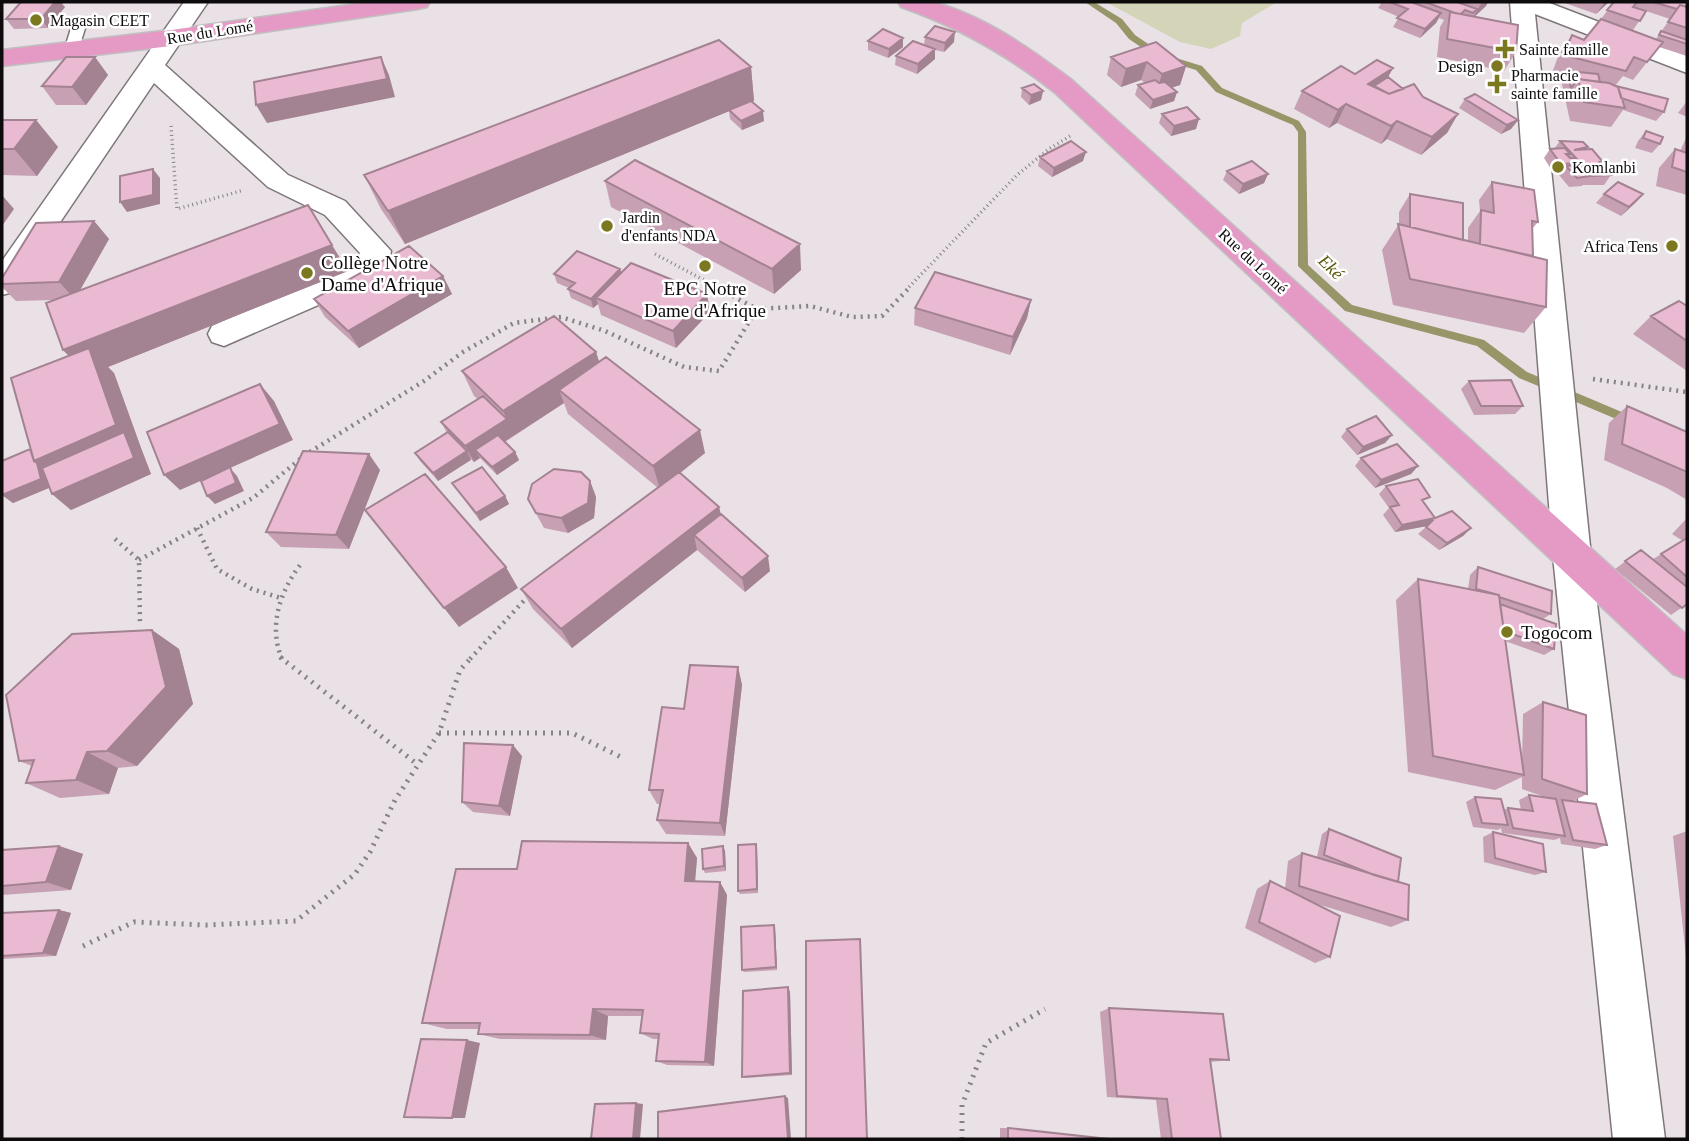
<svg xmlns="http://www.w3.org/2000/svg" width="1689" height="1141" font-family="Georgia,serif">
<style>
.green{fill:#d3d4b8}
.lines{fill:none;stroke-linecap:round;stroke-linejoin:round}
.stream{fill:#969669;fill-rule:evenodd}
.lane-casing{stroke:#7e777a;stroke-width:3}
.street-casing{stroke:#7e777a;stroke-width:3}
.primary-casing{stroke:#c0c0c0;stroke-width:3}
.path-far2{stroke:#888285;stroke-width:3.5;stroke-dasharray:1 3.5;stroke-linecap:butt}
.path-far1{stroke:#888285;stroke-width:4.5;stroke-dasharray:2 5;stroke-linecap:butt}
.path{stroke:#888285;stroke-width:5;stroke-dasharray:2 6;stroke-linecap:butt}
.lane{fill:#fff;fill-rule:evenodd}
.street{fill:#fff;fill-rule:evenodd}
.primary{fill:#e49ac5;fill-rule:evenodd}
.wall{fill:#c8a0b4;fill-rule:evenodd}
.shaded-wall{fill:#a38292}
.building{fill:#e9bad1;stroke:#a38292;stroke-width:2}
.poi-dot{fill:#7b781f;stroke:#fff;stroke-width:2.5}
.labels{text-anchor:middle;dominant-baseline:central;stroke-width:5;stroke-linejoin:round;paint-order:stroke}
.far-poi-label{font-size:16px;fill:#0d0b0c;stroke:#fff;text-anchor:start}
.far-street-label{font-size:16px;fill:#0d0b0c;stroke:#fff}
.far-water-label{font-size:18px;font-style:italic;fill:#5b580b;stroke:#fff}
.poi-label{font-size:19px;fill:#0d0b0c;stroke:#fff;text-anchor:start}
</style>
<rect width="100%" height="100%" fill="#e9e1e5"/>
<path class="green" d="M 1106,2 L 1277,2 L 1242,23 L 1240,36 L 1211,49 L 1180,42 Z"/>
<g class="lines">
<path class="stream" d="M 1085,2 L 1094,2 L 1122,19 L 1135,35 L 1163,54 L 1202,66 L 1222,88 L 1299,121 L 1306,132 L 1308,265 L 1352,305 L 1484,340 L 1527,372 L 1636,418 L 1638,421 L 1636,424 L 1628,424 L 1519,378 L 1477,346 L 1345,311 L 1298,266 L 1298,132 L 1293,125 L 1216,92 L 1196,70 L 1157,58 L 1129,39 L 1116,23 Z"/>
<defs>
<path id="lane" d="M 79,21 L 86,25 L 78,51 L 76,54 L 66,54 L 64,51 L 72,25 Z"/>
<path id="street" d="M 184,2 L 208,2 L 165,65 L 288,175 L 345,201 L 391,251 L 389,262 L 378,279 L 224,346 L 212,342 L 208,334 L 212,326 L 356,263 L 360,253 L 325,215 L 268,187 L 154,83 L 13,292 L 2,295 L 2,261 Z
M 1510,2 L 1547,2 L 1687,56 L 1687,73 L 1535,14 L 1591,556 L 1665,1139 L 1613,1139 L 1553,556 Z"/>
<path id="primary" d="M 370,2 L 430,2 L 427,7 L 418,9 L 171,46 L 2,66 L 2,50 L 171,30 Z
M 898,2 C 909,1 924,0 936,3 C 985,16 1032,50 1072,80 L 1687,635 L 1687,679 L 1673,674 L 1054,92 C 1007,55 958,27 901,7 Z"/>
</defs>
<use href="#lane" class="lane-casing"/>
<use href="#street" class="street-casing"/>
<use href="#primary" class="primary-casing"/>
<path class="path-far2" d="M 171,126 L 177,209 L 244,190
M 655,254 L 717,287
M 909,287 L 1017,175 L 1049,149 L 1070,136"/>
<path class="path-far1" d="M 714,286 L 757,309 L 810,306 L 852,317 L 882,316 L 911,286
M 1593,379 L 1687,392
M 197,528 L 217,569 L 252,589 L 281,598
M 115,539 L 139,560 L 140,625
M 139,560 L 253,498 L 305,455 L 424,381 L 463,352 L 514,323 L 561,317 L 605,331 L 684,367 L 719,371 L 757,309
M 282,659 C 268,626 280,592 300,565
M 470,659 L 531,593"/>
<path class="path" d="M 280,657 L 417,764
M 439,733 L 572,733 L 623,758
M 83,946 L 134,922 L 206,925 L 296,921 L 355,874 L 370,852 L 395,800 L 439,733 L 460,670 L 472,657
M 962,1139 L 962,1105 L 986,1043 L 1045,1009"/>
<use href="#lane" class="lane"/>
<use href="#street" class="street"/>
<use href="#primary" class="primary"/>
</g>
<path class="wall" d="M 21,2 L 64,2 L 62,4 L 65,7 L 48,28 L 14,29 L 6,19 Z
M 1382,2 L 1488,2 L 1486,6 L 1475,16 L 1516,52 L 1504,71 L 1437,57 L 1440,27 L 1444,20 L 1439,18 L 1436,23 L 1420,38 L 1393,27 L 1399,17 L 1378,8 Z
M 1562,2 L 1609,2 L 1596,14 Z
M 1614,2 L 1687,2 L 1687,56 L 1659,47 L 1633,80 L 1623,76 L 1615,86 L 1664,112 L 1656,121 L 1623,110 L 1611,127 L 1570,121 L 1561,80 L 1563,76 L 1552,73 L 1559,54 L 1572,35 L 1584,40 L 1601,19 ZM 1634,7 L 1670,19 L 1656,39 L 1633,30 L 1646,11 Z
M 925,37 L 954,42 L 944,52 L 935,50 L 935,59 L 917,74 L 895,65 L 896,56 L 924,45 Z
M 868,41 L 903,47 L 888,58 L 868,50 Z
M 95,57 L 108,75 L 86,105 L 56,105 L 42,86 Z
M 1111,57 L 1186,66 L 1180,85 L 1172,87 L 1177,92 L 1174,101 L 1150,109 L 1135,95 L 1138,85 L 1145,83 L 1141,80 L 1121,87 L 1107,75 Z
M 751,67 L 754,101 L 751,102 L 764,121 L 742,130 L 730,119 L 729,111 L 405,244 L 381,209 L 364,175 Z
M 1393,68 L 1388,77 L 1403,89 L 1423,97 L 1458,114 L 1447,133 L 1421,155 L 1387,139 L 1381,144 L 1337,123 L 1329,128 L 1294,109 L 1302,91 L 1355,74 Z
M 1022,88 L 1043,91 L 1041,100 L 1029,105 L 1021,97 Z
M 1465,99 L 1518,120 L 1511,129 L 1501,134 L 1459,108 Z
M 1687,101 L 1687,117 L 1678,113 Z
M 1162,114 L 1196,129 L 1171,136 L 1159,123 Z
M 2,120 L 36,120 L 58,147 L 37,176 L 2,175 Z
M 1646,131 L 1660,144 L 1652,153 L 1635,148 L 1638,141 Z
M 1687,136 L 1687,195 L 1656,186 L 1659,168 L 1675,149 L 1680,151 Z
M 1560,141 L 1587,149 L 1603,162 L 1601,164 L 1611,175 L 1604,185 L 1583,185 L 1582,186 L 1569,187 L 1559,175 L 1561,173 L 1554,174 L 1544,158 L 1550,149 L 1554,149 Z
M 1040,157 L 1083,161 L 1052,177 L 1038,166 Z
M 1227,171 L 1268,174 L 1264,183 L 1239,194 L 1223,180 Z
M 605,181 L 801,270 L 774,294 L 611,207 Z
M 1492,182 L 1538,222 L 1532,229 L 1533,256 L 1546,307 L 1524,333 L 1393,305 L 1382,250 L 1399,224 L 1399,212 L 1410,194 L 1463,240 L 1468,241 L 1468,228 L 1480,211 L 1479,200 Z
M 1604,194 L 1643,194 L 1635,203 L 1621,216 L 1596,203 Z
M 94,221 L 109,239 L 80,290 L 348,271 L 108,367 L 114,373 L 141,448 L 151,474 L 71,510 L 52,494 L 49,488 L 13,503 L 2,495 L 30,449 L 69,356 L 63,350 L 54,300 L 16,301 L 2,287 L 2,278 Z
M 620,269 L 621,272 L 707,294 L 710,312 L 676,348 L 601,315 L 598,304 L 593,308 L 571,298 L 568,289 L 569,288 L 557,283 L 554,274 Z
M 443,276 L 452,294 L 359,348 L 325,317 L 314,299 Z
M 1031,300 L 1027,318 L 1010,355 L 914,325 L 915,308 Z
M 1687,306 L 1687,371 L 1633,334 L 1651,316 Z
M 596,352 L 599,362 L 705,453 L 680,473 L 719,507 L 721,514 L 770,571 L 745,592 L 697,550 L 572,648 L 533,609 L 521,589 L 658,488 L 568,414 L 564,403 L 505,442 L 515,452 L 519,460 L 497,475 L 480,458 L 474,462 L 471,459 L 438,481 L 420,461 L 415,453 L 447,433 L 441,422 L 478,399 L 474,396 L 462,371 Z
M 1469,381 L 1523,406 L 1515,414 L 1474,415 L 1461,389 Z
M 1627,406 L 1687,432 L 1687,500 L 1667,488 L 1604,460 L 1609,423 Z
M 1347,429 L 1392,435 L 1385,443 L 1357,455 L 1341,437 Z
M 1361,458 L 1418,466 L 1411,474 L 1375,488 L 1355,466 Z
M 380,470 L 349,549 L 281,547 L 266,532 Z
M 590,481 L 596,497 L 594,518 L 568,533 L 544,528 L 528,499 Z
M 452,483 L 505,496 L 509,504 L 480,521 Z
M 1386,486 L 1425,503 L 1435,518 L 1471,528 L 1463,536 L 1439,550 L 1418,534 L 1427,526 L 1395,532 L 1383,515 L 1389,508 L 1379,494 Z
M 1687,518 L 1687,604 L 1671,615 L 1615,569 L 1641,550 L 1653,559 L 1683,541 L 1672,534 Z
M 1478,567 L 1551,614 L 1543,619 L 1554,649 L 1544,655 L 1505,641 L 1522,763 L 1523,714 L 1543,702 L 1587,794 L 1573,801 L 1607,845 L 1595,849 L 1561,844 L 1560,838 L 1554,840 L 1502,833 L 1501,828 L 1498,830 L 1473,827 L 1466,802 L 1475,797 L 1504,810 L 1508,808 L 1521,810 L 1519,800 L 1529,795 L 1545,797 L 1522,789 L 1522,777 L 1495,790 L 1408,772 L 1396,600 L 1418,579 L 1468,589 L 1470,575 Z
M 152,630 L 179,649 L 193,704 L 137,766 L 118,768 L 109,794 L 60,798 L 26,783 L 32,766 L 19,761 Z
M 738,667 L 742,685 L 725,836 L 666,834 L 657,820 L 660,804 L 657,804 L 649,790 L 684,709 Z
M 522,756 L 510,816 L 473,812 L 462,802 Z
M 1329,829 L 1398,882 L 1408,920 L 1391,927 L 1314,903 L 1330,957 L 1315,963 L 1245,928 L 1257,889 L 1270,881 L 1285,889 L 1288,861 L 1302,853 L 1317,857 L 1322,834 Z
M 1687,831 L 1687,966 L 1673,836 Z
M 1493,832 L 1546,872 L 1535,875 L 1484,862 L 1483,837 Z
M 688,843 L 697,858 L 695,881 L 720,882 L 727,895 L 714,1066 L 667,1065 L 656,1061 L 658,1039 L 653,1039 L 640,1033 L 642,1016 L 608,1016 L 606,1040 L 500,1039 L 478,1034 L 479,1029 L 447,1029 L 422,1023 L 517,869 Z
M 59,846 L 83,854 L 71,890 L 2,895 L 2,850 Z
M 723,846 L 725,851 L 726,871 L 705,873 L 703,869 Z
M 757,848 L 758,893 L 740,894 L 738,891 Z
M 59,910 L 71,913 L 56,956 L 2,959 L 2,913 Z
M 774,925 L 775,928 L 777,970 L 744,972 L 742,970 Z
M 790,992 L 792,1075 L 746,1078 L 742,1077 Z
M 1109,1008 L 1229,1060 L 1210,1062 L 1221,1139 L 1161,1139 L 1156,1100 L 1107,1097 L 1100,1012 Z
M 1000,1128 L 1008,1128 L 1109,1139 L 1000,1139 Z"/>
<path class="shaded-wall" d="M 55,2 L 64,2 L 62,4 L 65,7 L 48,28 L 41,19 Z
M 1482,2 L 1488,2 L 1486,6 L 1472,19 Z
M 1605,2 L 1609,2 L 1596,14 Z
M 1441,13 L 1436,23 L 1420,38 L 1425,29 Z
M 955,32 L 954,42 L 944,52 L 945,43 Z
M 903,38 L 903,47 L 888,58 L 889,49 Z
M 935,49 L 935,59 L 917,74 L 918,64 Z
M 95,57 L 108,75 L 86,105 L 72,87 Z
M 381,57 L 389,75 L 395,97 L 267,123 L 256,105 Z
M 1147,62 L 1141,80 L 1121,87 L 1126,69 Z
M 1186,66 L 1180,85 L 1156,93 L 1162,74 Z
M 751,67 L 754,101 L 405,244 L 388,211 Z
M 1393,68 L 1383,86 L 1369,95 L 1368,84 Z
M 1043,91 L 1041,100 L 1029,105 L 1031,95 Z
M 1177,92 L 1174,101 L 1150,109 L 1153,100 Z
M 1346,104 L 1337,123 L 1329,128 L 1338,110 Z
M 763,111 L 764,121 L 742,130 L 741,121 Z
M 1458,114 L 1447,133 L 1421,155 L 1432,137 Z
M 1199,119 L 1196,129 L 1171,136 L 1174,126 Z
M 36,120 L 58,147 L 37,176 L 14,149 Z
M 1518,120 L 1511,129 L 1501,134 L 1507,125 Z
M 1397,121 L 1387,139 L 1381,144 L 1391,126 Z
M 1086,152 L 1083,161 L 1052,177 L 1054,168 Z
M 153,169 L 160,178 L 160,204 L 127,212 L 120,202 Z
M 1268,174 L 1264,183 L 1239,194 L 1243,184 Z
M 1643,194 L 1635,203 L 1621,216 L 1629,207 Z
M 2,195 L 14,209 L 2,226 Z
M 94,221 L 109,239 L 75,299 L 59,282 Z
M 800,244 L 801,270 L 774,294 L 772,269 Z
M 332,245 L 348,271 L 108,367 L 114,373 L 141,448 L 151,474 L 71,510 L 52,494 L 51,487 L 13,503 L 2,495 L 34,461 L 88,375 L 63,350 Z
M 620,269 L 623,278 L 596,298 L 598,304 L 593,308 L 591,299 Z
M 443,276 L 452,294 L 359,348 L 348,331 Z
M 707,294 L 710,312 L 676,348 L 673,331 Z
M 1031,300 L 1027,318 L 1010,355 L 1013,337 Z
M 596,352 L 604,377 L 559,390 L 564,403 L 482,456 L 475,450 L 480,458 L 474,462 L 465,446 L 507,419 L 503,411 Z
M 260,384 L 274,401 L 293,440 L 230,468 L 237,476 L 244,491 L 215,504 L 207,496 L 230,468 L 180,490 L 164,475 Z
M 700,430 L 705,453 L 660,489 L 653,466 Z
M 1392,435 L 1385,443 L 1357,455 L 1363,447 Z
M 467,451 L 471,460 L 438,481 L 433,473 Z
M 515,452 L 519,460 L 497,475 L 492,467 Z
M 369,454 L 380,470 L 349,549 L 336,535 Z
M 1418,466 L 1411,474 L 1375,488 L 1381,480 Z
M 590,481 L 596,497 L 594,518 L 568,533 L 561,518 Z
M 505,496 L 509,504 L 480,521 L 476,513 Z
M 719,507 L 724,529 L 694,535 L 697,550 L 572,648 L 561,629 Z
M 1435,518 L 1427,526 L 1395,532 L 1402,525 Z
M 1471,528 L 1463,536 L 1439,550 L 1447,543 Z
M 768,556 L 770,571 L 745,592 L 742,578 Z
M 506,567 L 518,588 L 459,627 L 444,608 Z
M 152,630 L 179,649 L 193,704 L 137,766 L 107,751 Z
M 738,667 L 742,685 L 725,836 L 720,823 Z
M 513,745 L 522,756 L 510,816 L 499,806 Z
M 87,752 L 118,768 L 109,794 L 76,780 Z
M 688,843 L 697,858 L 694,894 L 685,881 Z
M 756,844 L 757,848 L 758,893 L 757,889 Z
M 59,846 L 83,854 L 71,890 L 46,882 Z
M 723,846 L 725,851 L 726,871 L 724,866 Z
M 720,882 L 727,895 L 714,1066 L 705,1062 Z
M 59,910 L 71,913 L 56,956 L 43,953 Z
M 774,925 L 775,928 L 777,970 L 776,967 Z
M 788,987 L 790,992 L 792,1075 L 790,1073 Z
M 593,1009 L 608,1016 L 606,1040 L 590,1035 Z
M 467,1040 L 480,1043 L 465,1118 L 452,1118 Z
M 785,1096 L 788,1098 L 791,1139 L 788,1139 Z
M 636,1103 L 643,1104 L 640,1139 L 633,1139 Z"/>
<path class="building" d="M 21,2 L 55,2 L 41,19 L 6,19 Z
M 1390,2 L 1416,2 L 1414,3 L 1441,13 L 1425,29 L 1397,18 L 1408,9 Z
M 1425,2 L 1457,2 L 1477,9 L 1473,13 L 1465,10 L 1461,14 L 1455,13 Z
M 1614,2 L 1637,2 L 1633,7 L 1646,11 L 1640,21 L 1607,10 Z
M 1653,2 L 1687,2 L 1687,7 L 1680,5 L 1677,9 Z
M 1680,5 L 1687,7 L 1687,28 L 1668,22 Z
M 1450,12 L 1518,25 L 1516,52 L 1447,39 Z
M 1601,19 L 1663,42 L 1647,62 L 1634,57 L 1626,71 L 1564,55 L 1572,35 L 1584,40 Z
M 935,26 L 955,32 L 945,43 L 925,37 Z
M 883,29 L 903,38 L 889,49 L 868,41 Z
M 1661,31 L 1687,40 L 1687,44 L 1659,35 Z
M 719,40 L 751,67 L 388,211 L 364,175 Z
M 913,41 L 935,49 L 918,64 L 896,56 Z
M 1156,42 L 1186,66 L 1162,74 L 1147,62 L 1126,69 L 1111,57 Z
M 66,57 L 95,57 L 72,87 L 42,86 Z
M 381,57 L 387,79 L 256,105 L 254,82 Z
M 1377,60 L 1393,68 L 1368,84 L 1389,94 L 1414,84 L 1423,97 L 1458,114 L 1432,137 L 1397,121 L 1391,126 L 1346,104 L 1338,110 L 1302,91 L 1341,66 L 1355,74 Z
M 1567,71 L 1598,74 L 1600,82 L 1578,79 L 1571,88 Z
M 1388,77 L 1403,89 L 1389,94 L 1374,86 Z
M 1578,79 L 1609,83 L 1618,87 L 1625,108 L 1584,102 Z
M 1155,80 L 1159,83 L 1165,82 L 1177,92 L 1153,100 L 1138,85 Z
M 1034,84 L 1043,91 L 1031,95 L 1022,88 Z
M 1616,86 L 1668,99 L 1664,112 L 1621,98 L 1618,87 Z
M 1475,94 L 1518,120 L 1507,125 L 1465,99 Z
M 751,101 L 763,111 L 741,121 L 729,110 Z
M 1187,107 L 1199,119 L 1174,126 L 1162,114 Z
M 2,120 L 36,120 L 14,149 L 2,149 Z
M 1646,131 L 1663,137 L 1660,144 L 1643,138 Z
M 1071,141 L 1086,152 L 1054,168 L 1040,157 Z
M 1560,141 L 1583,142 L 1588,147 L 1574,150 L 1592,149 L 1603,162 L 1600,162 L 1611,175 L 1591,176 L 1580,163 L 1561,164 L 1550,149 L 1565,148 L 1570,154 L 1566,154 L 1570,158 L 1576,158 Z
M 1675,149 L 1687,153 L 1687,172 L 1672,167 Z
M 635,160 L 800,244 L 772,269 L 605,181 Z
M 1252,161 L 1268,174 L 1243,184 L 1227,171 Z
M 1579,165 L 1590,176 L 1577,178 L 1566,166 Z
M 153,169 L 153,195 L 120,202 L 120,176 Z
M 1492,182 L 1534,190 L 1538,222 L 1532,221 L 1533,256 L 1480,244 L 1481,210 L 1494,213 Z
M 1618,182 L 1643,194 L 1629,207 L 1604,194 Z
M 1410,194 L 1463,203 L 1463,240 L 1410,227 Z
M 308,205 L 332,245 L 63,350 L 46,303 Z
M 94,221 L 59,282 L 2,284 L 2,278 L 36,223 Z
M 1398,224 L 1547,260 L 1546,307 L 1410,279 Z
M 409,246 L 443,276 L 348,331 L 314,299 Z
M 577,251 L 620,269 L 591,299 L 568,289 L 575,283 L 554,274 Z
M 631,263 L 707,294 L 673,331 L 596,298 Z
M 935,272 L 1031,300 L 1013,337 L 915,308 Z
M 1679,301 L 1687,306 L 1687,341 L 1651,316 Z
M 554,316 L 596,352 L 503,411 L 462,371 Z
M 89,348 L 116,425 L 34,461 L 11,378 Z
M 606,357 L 700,430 L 653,466 L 559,390 Z
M 1511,380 L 1523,406 L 1481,406 L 1469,381 Z
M 260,384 L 280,424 L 164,475 L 147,432 Z
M 483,396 L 507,419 L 465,446 L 441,422 Z
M 1627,406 L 1687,432 L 1687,472 L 1622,444 Z
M 1376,416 L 1392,435 L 1363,447 L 1347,429 Z
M 124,432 L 134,458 L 52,494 L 42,468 Z
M 448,432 L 467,451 L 433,473 L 415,453 Z
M 498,435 L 515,452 L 492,467 L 475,450 Z
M 1397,444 L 1418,466 L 1381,480 L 1361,458 Z
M 30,449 L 34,461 L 37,463 L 41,479 L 2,495 L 2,461 Z
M 303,451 L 369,454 L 336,535 L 266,532 Z
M 230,467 L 236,483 L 207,496 L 201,481 Z
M 482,467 L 505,496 L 476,513 L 452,483 Z
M 554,469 L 581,472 L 590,481 L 588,503 L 561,518 L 536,513 L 528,499 L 532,484 Z
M 679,472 L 719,507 L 561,629 L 521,589 Z
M 425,474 L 506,567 L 444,608 L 365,510 Z
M 1418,479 L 1430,497 L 1422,500 L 1435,518 L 1402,525 L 1390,507 L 1399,505 L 1386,486 Z
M 1452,511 L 1471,528 L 1447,543 L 1426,527 L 1435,518 Z
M 721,514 L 768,556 L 742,578 L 694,535 Z
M 1687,538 L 1687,577 L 1661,554 Z
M 1641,550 L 1687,587 L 1687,604 L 1682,608 L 1625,561 Z
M 1478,567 L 1552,591 L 1551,614 L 1499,597 L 1499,595 L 1476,589 Z
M 1418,579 L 1499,595 L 1524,775 L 1433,756 Z
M 1500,604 L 1556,624 L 1554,649 L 1504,631 Z
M 152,630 L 166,687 L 107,751 L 87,752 L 76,780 L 26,783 L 34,760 L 19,761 L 6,695 L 72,634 Z
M 690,665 L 738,667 L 720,823 L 657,820 L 663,790 L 649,790 L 662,707 L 684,709 Z
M 1543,702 L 1586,715 L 1587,794 L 1542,779 Z
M 464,743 L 513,745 L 499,806 L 462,802 Z
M 1529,795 L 1556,799 L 1565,836 L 1513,828 L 1508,808 L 1533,811 Z
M 1475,797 L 1501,799 L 1508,825 L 1482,823 Z
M 1562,800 L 1596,804 L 1607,845 L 1573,840 Z
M 1329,829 L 1401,858 L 1398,882 L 1374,875 L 1324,855 Z
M 1493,832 L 1543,844 L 1546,872 L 1495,858 Z
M 522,841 L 688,843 L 685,881 L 720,882 L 705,1062 L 656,1061 L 659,1034 L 640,1033 L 643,1010 L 593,1009 L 590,1035 L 478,1034 L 480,1023 L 422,1023 L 456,869 L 517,869 Z
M 756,844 L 757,889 L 738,891 L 738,845 Z
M 59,846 L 46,882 L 2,886 L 2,850 Z
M 723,846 L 724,866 L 703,869 L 702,849 Z
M 1302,853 L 1409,885 L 1408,920 L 1299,886 Z
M 1270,881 L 1340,916 L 1330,957 L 1259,922 Z
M 59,910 L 43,953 L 2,956 L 2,913 Z
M 774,925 L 776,967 L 742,970 L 741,927 Z
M 860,939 L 867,1139 L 806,1139 L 806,941 Z
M 788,987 L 790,1073 L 742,1077 L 743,991 Z
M 1109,1008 L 1223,1014 L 1229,1060 L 1210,1059 L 1221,1139 L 1172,1139 L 1167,1099 L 1117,1096 Z
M 421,1039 L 467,1040 L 452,1118 L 404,1117 Z
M 785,1096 L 788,1139 L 658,1139 L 658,1112 Z
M 636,1103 L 633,1139 L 591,1139 L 595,1104 Z
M 1008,1128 L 1109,1139 L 1008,1139 Z"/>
<g class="poi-dot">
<circle cx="36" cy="20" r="7"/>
<path d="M1501.5 38.5h7v7h7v7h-7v7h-7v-7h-7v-7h7z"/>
<circle cx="1497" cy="66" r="7"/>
<path d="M1493.5 73.5h7v7h7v7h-7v7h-7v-7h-7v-7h7z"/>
<circle cx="1558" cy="167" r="7"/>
<circle cx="607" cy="226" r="7"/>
<circle cx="1672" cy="246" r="7"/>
<circle cx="705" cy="266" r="7"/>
<circle cx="307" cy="273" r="7"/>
<circle cx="1507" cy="632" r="7"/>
</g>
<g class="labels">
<g class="far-poi-label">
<text x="50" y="20">Magasin CEET</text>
<text x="1519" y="49">Sainte famille</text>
<text x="1483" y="66" text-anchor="end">Design</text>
<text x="1511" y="75">Pharmacie<tspan x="1511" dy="18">sainte famille</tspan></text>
<text x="1572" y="167">Komlanbi</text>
<text x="621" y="217">Jardin<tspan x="621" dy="18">d'enfants NDA</tspan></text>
<text x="1658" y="246" text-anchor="end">Africa Tens</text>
</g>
<g class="far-street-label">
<text transform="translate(210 32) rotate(-9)">Rue du Lomé</text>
<text transform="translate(1253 261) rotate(43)">Rue du Lomé</text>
</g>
<g class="far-water-label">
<text transform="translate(1331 267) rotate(44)">Eké</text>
</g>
<g class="poi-label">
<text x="321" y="262">Collège Notre<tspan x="321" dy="22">Dame d'Afrique</tspan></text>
<text x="705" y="288" text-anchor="middle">EPC Notre<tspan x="705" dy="22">Dame d'Afrique</tspan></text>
<text x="1521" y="632">Togocom</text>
</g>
</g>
<rect width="1689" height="1141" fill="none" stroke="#0d0b0c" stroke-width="7"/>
</svg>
